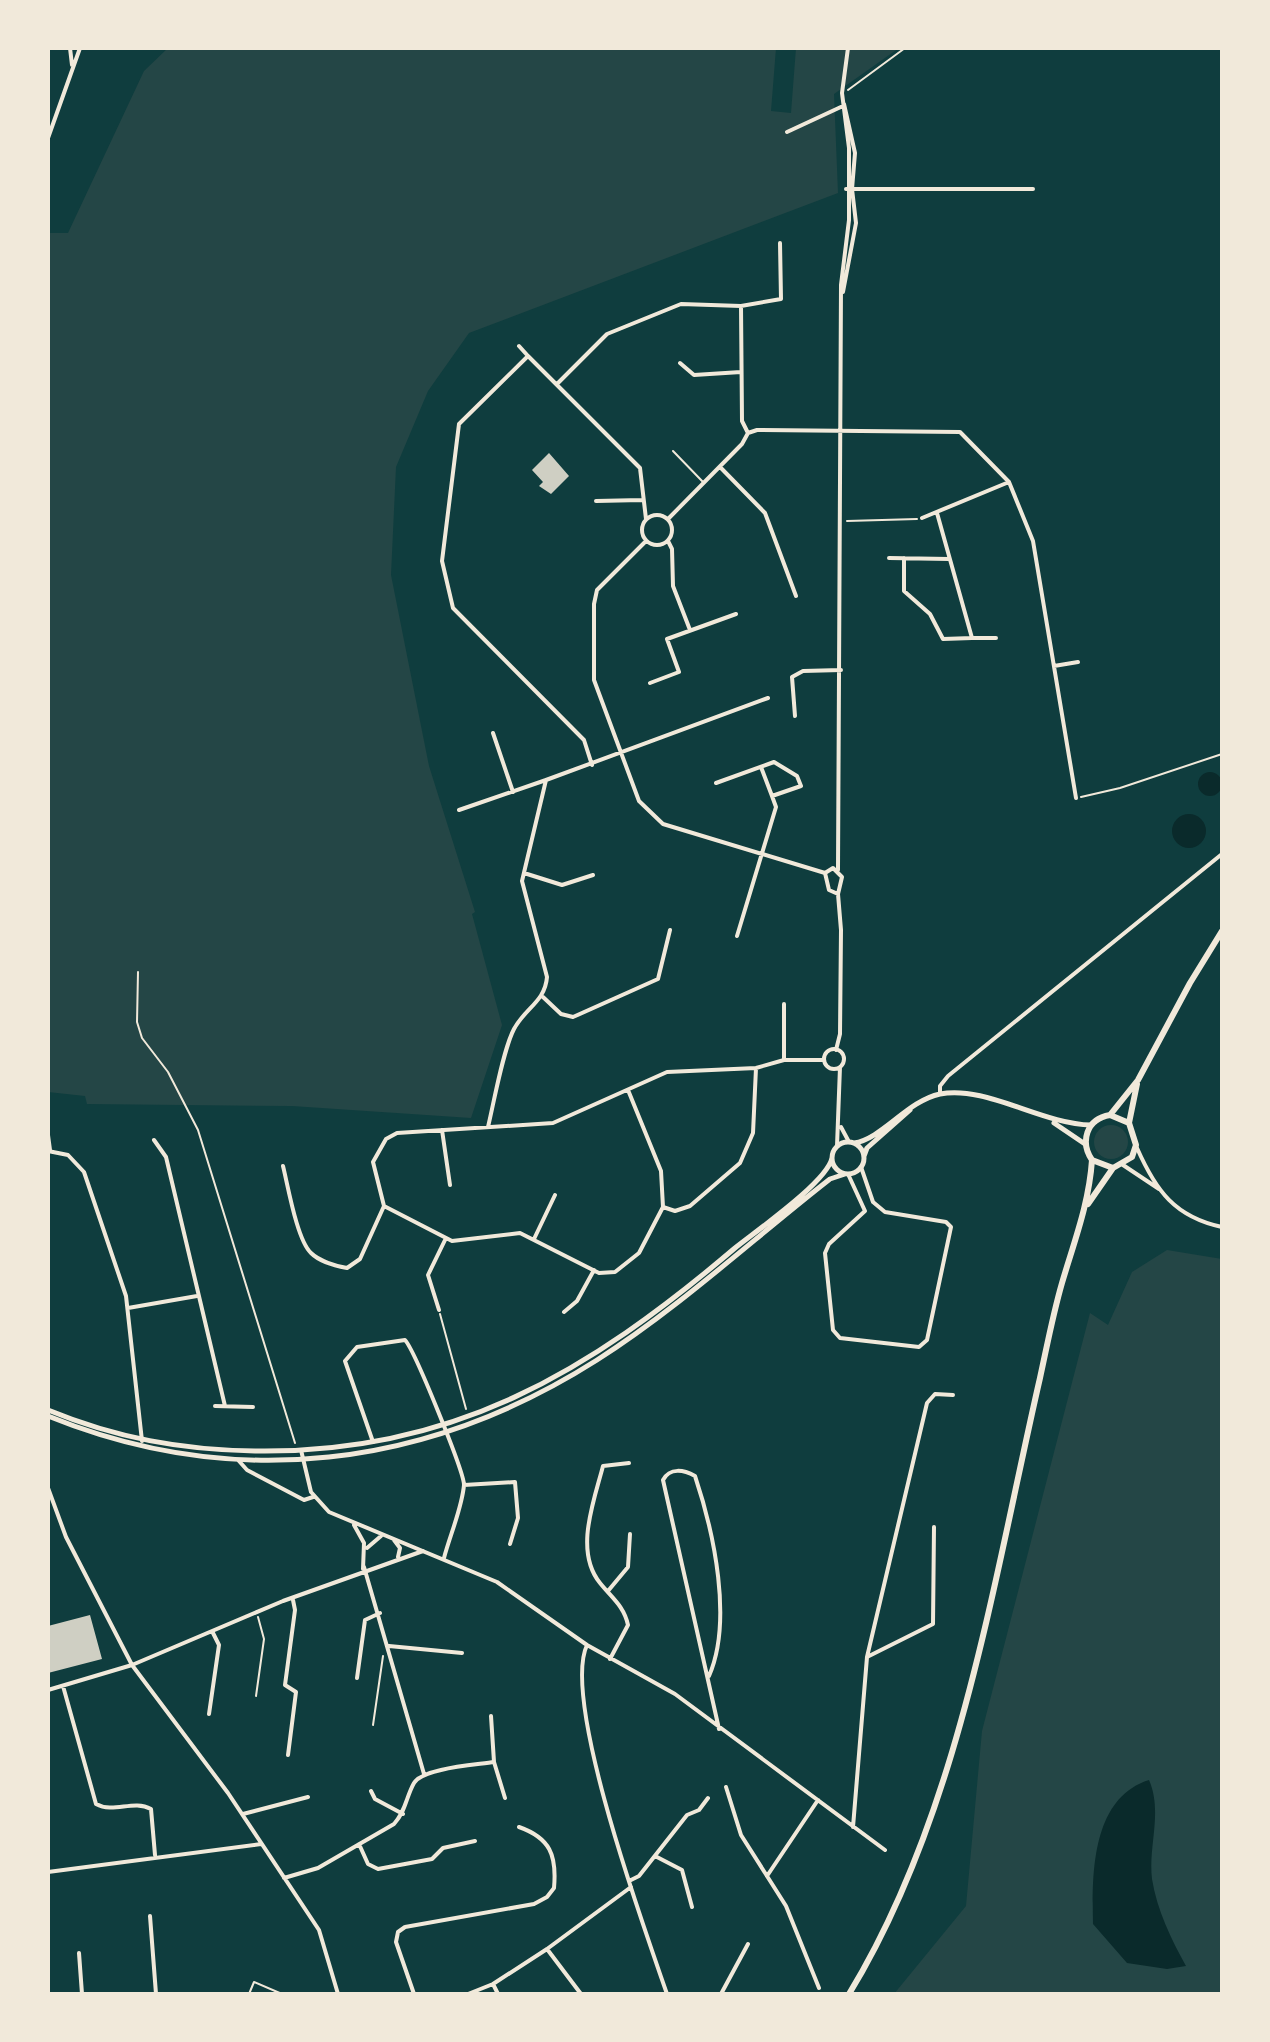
<svg xmlns="http://www.w3.org/2000/svg" width="1270" height="2042" font-family="'Exo 2',sans-serif">
<style>
.green{fill:#244646}
.water{fill:#0a2a2b}
.building{fill:#cfcfc3}
.lines{fill:none;stroke-linecap:round;stroke-linejoin:round}
.path{stroke:#f1e9da;stroke-width:2}
.service{stroke:#f1e9da;stroke-width:2}
.minor{stroke:#f1e9da;stroke-width:4}
.secondary{stroke:#f1e9da;stroke-width:5}
.primary{stroke:#f1e9da;stroke-width:6}
</style>
<rect width="100%" height="100%" fill="#0f3d3e"/>
<path class="green" d="M 168,48 L 776,48 L 771,111 L 791,113 L 796,48 L 899,48 L 834,94 L 838,193 L 469,333 L 428,391 L 396,467 L 391,575 L 429,766 L 475,912 L 472,914 L 502,1025 L 471,1118 L 292,1106 L 87,1104 L 85,1096 L 48,1092 L 48,233 L 68,233 L 144,71 Z
M1094 1142a17 17 0 1 1 34 0a17 17 0 1 1-34 0Z
M 1167,1250 L 1222,1259 L 1222,1994 L 894,1994 L 966,1906 L 982,1731 L 1090,1313 L 1108,1325 L 1132,1272 Z"/>
<path class="water" d="M1198 784a12 12 0 1 1 24 0a12 12 0 1 1-24 0Z
M1172 831a17 17 0 1 1 34 0a17 17 0 1 1-34 0Z
M 1149,1780 C 1163,1812 1148,1846 1152,1879 C 1157,1910 1171,1939 1186,1966 L 1167,1969 L 1127,1963 L 1093,1924 C 1092,1876 1091,1798 1149,1780 Z"/>
<path class="building" d="M 549,453 L 569,476 L 551,494 L 539,486 L 543,482 L 532,470 Z
M 90,1615 L 102,1659 L 48,1673 L 48,1626 Z"/>
<g class="lines">
<path class="path" d="M 848,90 L 905,48
M 847,521 L 917,519
M 1081,797 L 1120,788 L 1222,754
M 138,972 L 137,1022 L 142,1038 L 168,1072 L 198,1130 L 295,1443
M 440,1314 L 466,1409
M 256,1696 L 264,1639 L 258,1617
M 373,1725 L 383,1656"/>
<path class="service" d="M 673,451 L 703,482
M 249,1994 L 254,1982 L 282,1994"/>
<path class="minor" d="M 70,48 L 72,65
M 787,132 L 843,106
M 48,138 L 80,48
M 846,189 L 1033,189
M 843,292 L 856,223 L 852,189 L 855,153 L 844,104
M 741,306 L 742,421 L 748,433
M 519,346 L 528,356
M 680,363 L 694,375 L 741,372
M 557,384 L 607,334 L 681,304 L 741,306 L 781,299 L 780,243
M 720,467 L 765,513 L 796,596
M 596,501 L 642,500
M642 530a15 15 0 1 1 30 0a15 15 0 1 1-30 0Z
M 922,518 L 1009,482
M 668,519 L 742,444 L 748,433 L 757,430 L 960,432 L 1009,482 L 1033,541 L 1076,798
M 646,541 L 597,590 L 594,604 L 594,680 L 639,801 L 663,824 L 825,873
M 668,541 L 672,549 L 673,586 L 690,630
M 889,558 L 949,559
M 904,558 L 904,591 L 930,614 L 943,639 L 972,638 L 937,513
M 972,638 L 996,638
M 1054,666 L 1078,662
M 650,683 L 679,672 L 667,639 L 736,614
M 795,716 L 792,677 L 803,671 L 841,670
M 493,733 L 513,792
M 592,765 L 584,740 L 453,608 L 442,561 L 459,424 L 528,356 L 640,468 L 646,519
M 761,767 L 772,796
M 716,783 L 774,762 L 797,776 L 801,786 L 772,796 L 776,807 L 737,936
M 459,810 L 546,780
M 833,868 L 842,877 L 838,894 L 829,890 L 825,873 Z
M 838,870 L 841,285 L 849,220 L 849,148 L 842,93 L 848,48
M 524,873 L 562,885 L 593,875
M 543,997 L 561,1014 L 573,1017 L 658,979 L 670,930
M824 1059a10 10 0 1 1 20 0a10 10 0 1 1-20 0Z
M 836,1050 L 840,1034 L 841,930 L 838,894
M 784,1060 L 784,1004
M 628,1090 L 661,1171 L 663,1207
M 940,1094 L 940,1086 L 948,1076 L 1222,854
M 488,1127 C 494,1102 503,1050 514,1029 C 525,1008 545,1002 547,977 L 522,881 L 546,780 L 768,698
M 841,1127 L 849,1142
M 442,1130 L 450,1185
M 48,1135 L 50,1150
M 154,1140 L 166,1157 L 225,1406
M 837,1146 L 840,1067
M 1137,1148 C 1156,1191 1175,1217 1222,1227
M 48,1151 L 68,1155 L 84,1172 L 126,1296 L 142,1441
M 1123,1165 L 1159,1189
M 283,1166 C 288,1186 297,1240 311,1253 C 319,1261 336,1266 347,1268 L 360,1259 L 384,1206
M 848,1174 L 865,1211 L 829,1244 L 825,1253 L 833,1330 L 840,1338 L 919,1347 L 927,1340 L 951,1227 L 946,1222 L 885,1212 L 873,1202 L 861,1167
M 384,1206 L 452,1241 L 520,1233 L 599,1273 L 615,1272 L 639,1253 L 663,1207 L 675,1211 L 690,1206 L 740,1163 L 753,1133 L 756,1068
M 384,1206 L 373,1162 L 386,1139 L 397,1133 L 553,1123 L 667,1072 L 756,1068 L 784,1060 L 824,1060
M 534,1239 L 555,1195
M 128,1308 L 197,1296
M 439,1310 L 428,1275 L 446,1238
M 564,1312 L 577,1301 L 594,1270
M 215,1406 L 253,1407
M 373,1442 L 345,1361 L 357,1347 L 405,1340 C 415,1351 464,1472 464,1485 C 462,1508 450,1535 444,1558
M 301,1450 L 311,1492 L 329,1512 L 497,1582 L 587,1645 L 675,1694 L 885,1850
M 239,1461 L 247,1470 L 304,1500 L 313,1497
M 464,1485 L 515,1482 L 518,1518 L 510,1544
M 48,1488 L 66,1537 L 132,1665 L 228,1793 L 319,1930 L 338,1994
M 354,1525 L 364,1543 L 363,1569
M 394,1540 L 400,1548 L 398,1557
M 367,1548 L 381,1536
M 364,1567 L 424,1774
M 608,1591 L 628,1567 L 630,1534
M 587,1645 C 561,1700 645,1930 667,1994
M 389,1646 L 462,1653
M 867,1657 L 933,1624 L 934,1527
M 610,1659 L 628,1625 C 624,1606 612,1598 600,1583 C 574,1551 594,1501 603,1466 L 629,1463
M 709,1676 C 733,1621 714,1533 695,1476 C 684,1470 670,1467 663,1480 L 719,1729
M 357,1678 L 365,1620 L 380,1613
M 63,1686 L 96,1804 C 114,1814 133,1799 151,1809 L 155,1855
M 48,1690 L 132,1665 L 283,1601 L 423,1551
M 209,1714 L 219,1645 L 213,1633
M 491,1716 L 494,1762
M 288,1755 L 296,1692 L 285,1685 L 295,1610 L 293,1600
M 726,1787 L 741,1835 L 786,1906 L 819,1988
M 371,1791 L 375,1799 L 403,1814
M 243,1814 L 308,1797
M 853,1827 L 867,1657 L 927,1403 L 935,1394 L 953,1395
M 359,1844 L 368,1864 L 378,1869 L 432,1859 L 443,1848 L 475,1841
M 655,1856 L 682,1870 L 692,1907
M 48,1872 L 261,1844
M 767,1876 L 818,1800
M 284,1878 L 318,1868 L 394,1824 C 406,1811 406,1797 414,1783 C 423,1768 476,1765 494,1762 L 505,1798
M 629,1881 L 639,1876 L 687,1815 L 699,1810 L 708,1798
M 150,1916 L 156,1994
M 547,1949 L 581,1994
M 79,1953 L 82,1994
M 493,1984 L 498,1994
M 414,1994 L 396,1942 L 398,1932 L 405,1927 L 534,1904 L 547,1897 L 554,1888 C 557,1855 550,1838 519,1827
M 468,1994 L 493,1984 L 547,1949 L 631,1887
M 721,1994 L 748,1944"/>
<path class="secondary" d="M 1054,1123 L 1085,1144
M832 1158a16 16 0 1 1 32 0a16 16 0 1 1-32 0Z
M 854,1143 C 882,1139 907,1101 940,1094 C 986,1085 1041,1124 1091,1125
M 864,1156 L 867,1148 L 910,1110
M 48,1410 C 116,1438 182,1450 255,1451 C 453,1454 589,1372 735,1248 C 756,1231 827,1182 832,1158
M 48,1416 C 235,1492 427,1468 597,1360 C 680,1307 753,1239 830,1179 L 845,1174"/>
<path class="primary" d="M 1110,1115 L 1138,1080 L 1190,983 L 1222,931
M 1129,1123 L 1110,1115 C 1086,1119 1080,1142 1092,1160 L 1113,1168 L 1132,1157 L 1136,1145 L 1129,1123 L 1137,1084
M 1088,1204 L 1113,1168
M 849,1994 C 959,1814 993,1582 1040,1378 C 1047,1346 1053,1314 1062,1283 C 1074,1242 1089,1204 1092,1160"/>
</g>
<rect width="1270" height="2042" fill="none" stroke="#f1e9da" stroke-width="100"/>
</svg>
